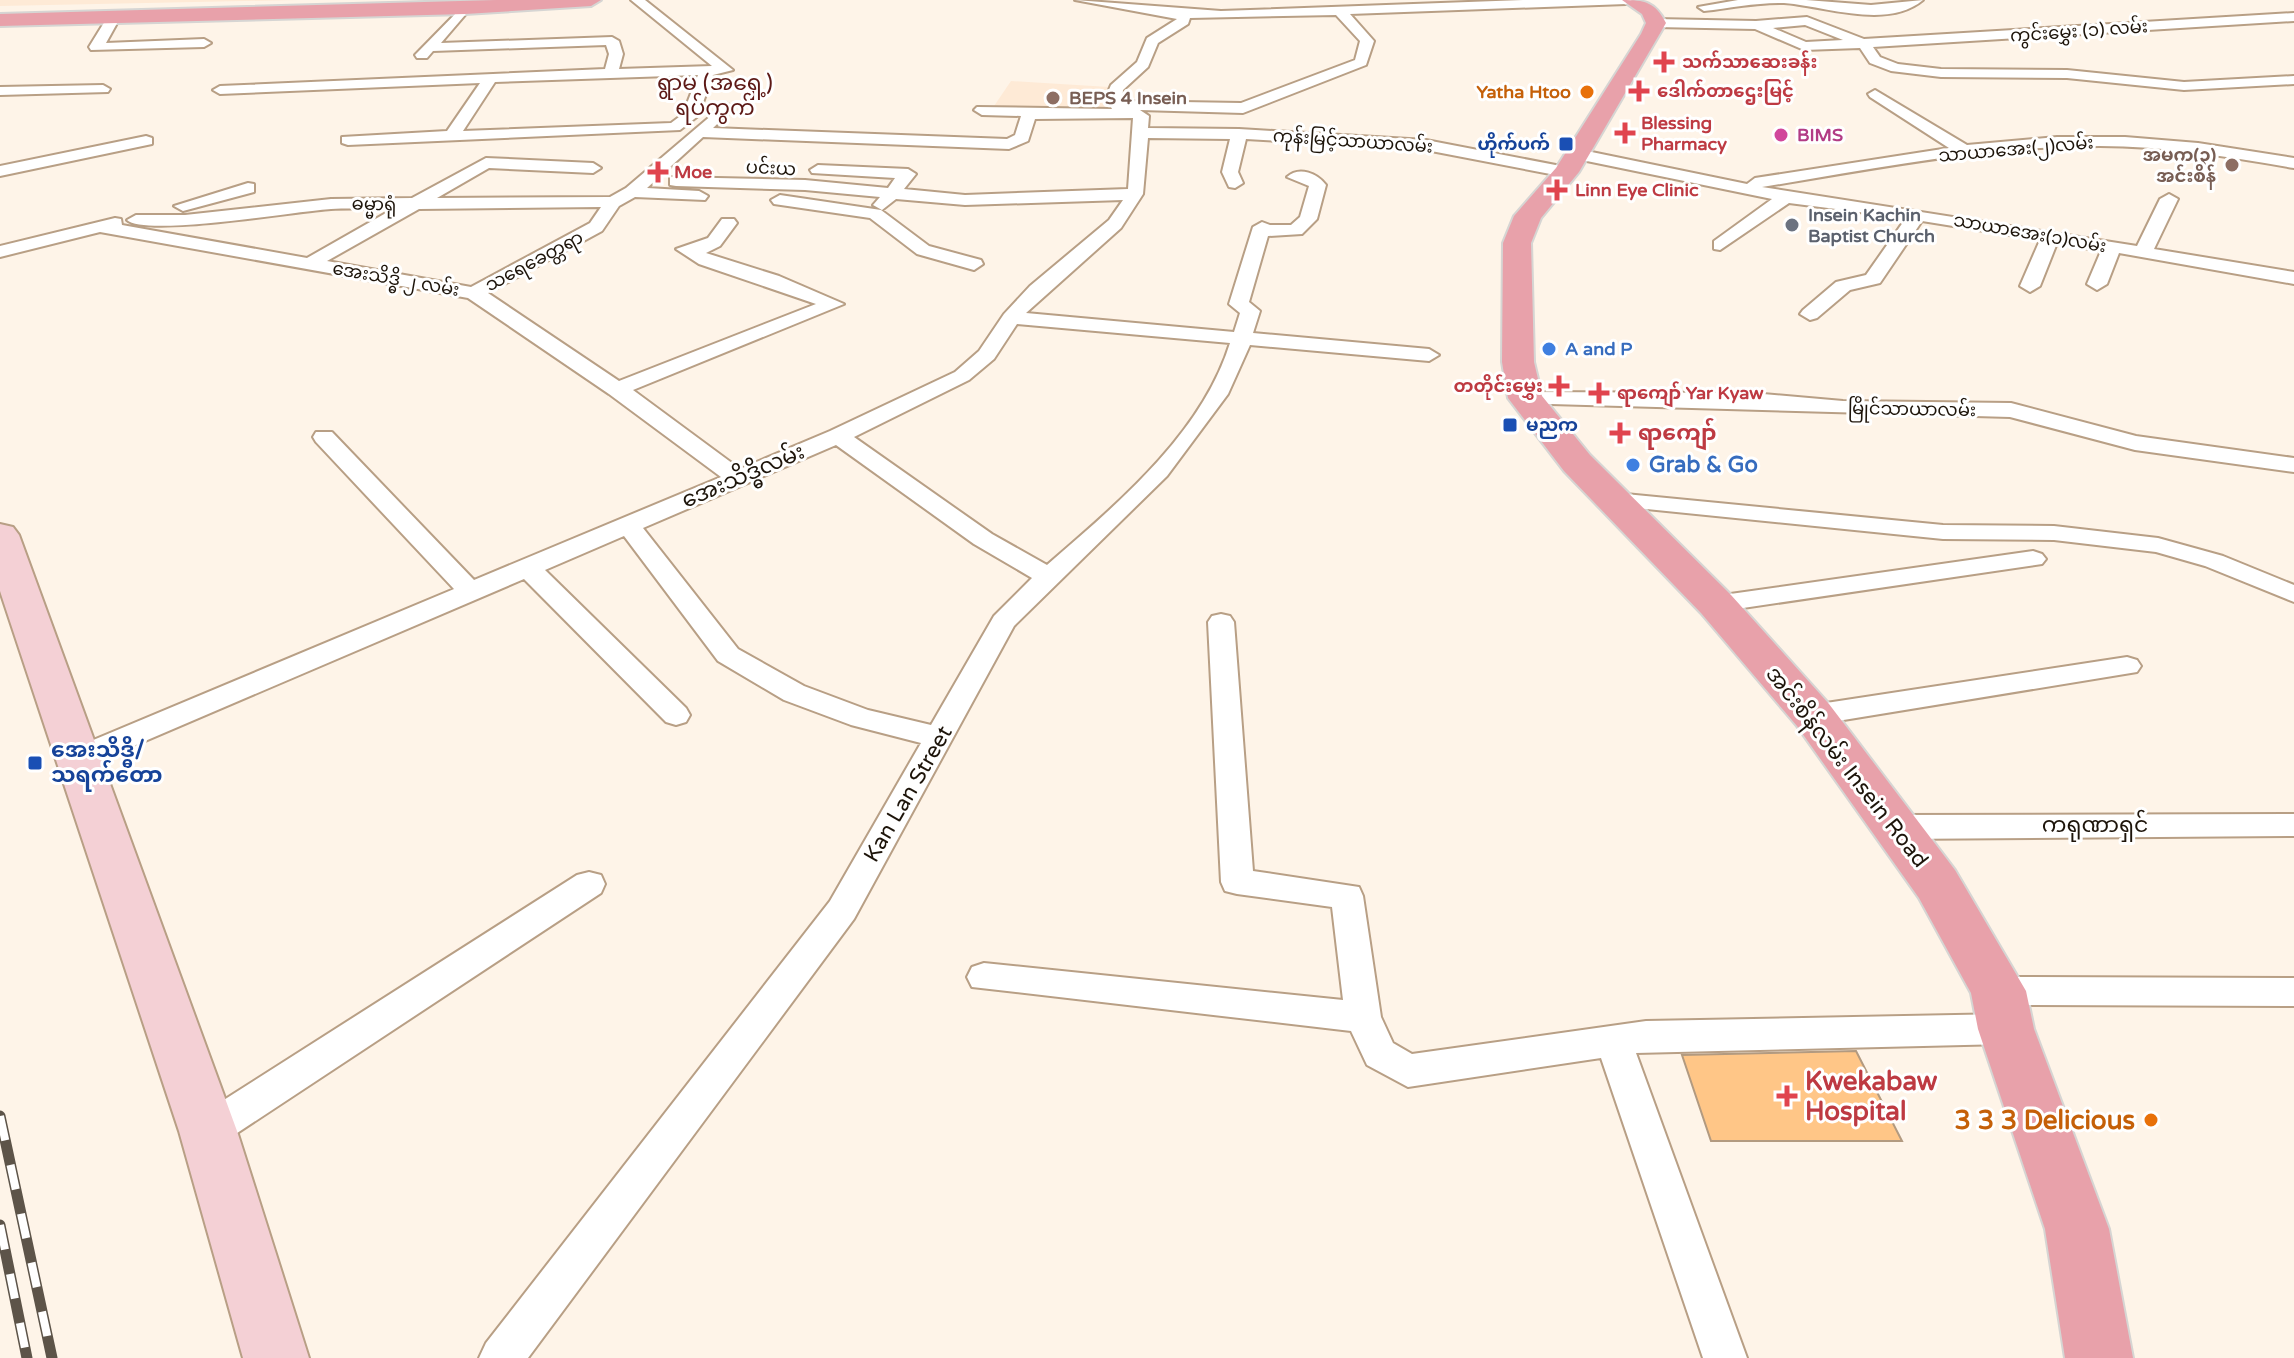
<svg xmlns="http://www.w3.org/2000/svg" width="2294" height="1358" font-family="'Varela Round','Noto Sans Myanmar',sans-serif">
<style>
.built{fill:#feead6}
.building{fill:#ffc687;stroke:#b29a80;stroke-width:2}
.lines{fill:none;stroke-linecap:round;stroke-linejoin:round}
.minor-casing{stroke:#b89f85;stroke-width:4}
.secondary-casing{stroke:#b89f85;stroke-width:4}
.primary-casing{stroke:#d6d5d3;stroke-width:4}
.minor{fill:#fff;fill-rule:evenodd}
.secondary{fill:#f4d0d5;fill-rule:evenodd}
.primary{fill:#e8a1aa;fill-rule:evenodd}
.rail-casing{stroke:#5d5449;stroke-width:11}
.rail{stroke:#fff;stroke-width:8;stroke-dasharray:25;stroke-linecap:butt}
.health-dot{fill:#e0444e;stroke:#fff;stroke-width:3}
.food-dot{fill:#e8710a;stroke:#fff;stroke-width:3}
.education-dot{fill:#8d6e63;stroke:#fff;stroke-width:3}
.hotel-dot{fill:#d1479c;stroke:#fff;stroke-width:3}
.transit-dot{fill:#1a4fb4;stroke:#fff;stroke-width:3}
.worship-dot{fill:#6b7280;stroke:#fff;stroke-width:3}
.shop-dot{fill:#3f7fe0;stroke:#fff;stroke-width:3}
.labels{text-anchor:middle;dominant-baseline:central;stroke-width:6;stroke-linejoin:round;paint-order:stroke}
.far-street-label{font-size:18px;fill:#1d140a;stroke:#fff}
.far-health-label{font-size:18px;font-weight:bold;fill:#be3a42;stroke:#fff;text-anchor:start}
.far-food-label{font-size:18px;font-weight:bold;fill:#c56008;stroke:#fff;text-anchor:end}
.far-education-label{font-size:18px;font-weight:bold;fill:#785e54;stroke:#fff;text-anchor:start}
.far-hotel-label{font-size:18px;font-weight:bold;fill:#b23c85;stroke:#fff;text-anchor:start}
.far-transit-label{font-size:18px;font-weight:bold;fill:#164399;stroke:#fff;text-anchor:end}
.far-worship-label{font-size:18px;font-weight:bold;fill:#5b616d;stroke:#fff;text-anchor:start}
.far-shop-label{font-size:18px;font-weight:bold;fill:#366cbe;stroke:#fff;text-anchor:start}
.far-quarter-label{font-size:22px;fill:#5d1916;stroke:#fff}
.health-label{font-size:22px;font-weight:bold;fill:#be3a42;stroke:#fff;text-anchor:start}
.shop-label{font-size:22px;font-weight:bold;fill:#366cbe;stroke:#fff;text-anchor:start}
.street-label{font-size:22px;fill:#1d140a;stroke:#fff}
.transit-label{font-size:22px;font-weight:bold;fill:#164399;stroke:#fff;text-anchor:start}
.near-health-label{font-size:26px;font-weight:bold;fill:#be3a42;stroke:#fff;text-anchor:start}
.near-food-label{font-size:26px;font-weight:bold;fill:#c56008;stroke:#fff;text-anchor:end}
</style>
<rect width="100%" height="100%" fill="#fef4e8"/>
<path class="built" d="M 0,0 L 299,0 L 0,6 Z
M 1011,81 L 1109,87 L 1103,113 L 992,109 Z"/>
<path class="building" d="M 1856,1051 L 1902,1141 L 1711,1141 L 1682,1055 Z"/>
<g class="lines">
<defs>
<path id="minor" d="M 631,0 L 645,0 L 733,70 L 713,75 L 698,116 L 680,130 L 348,145 L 342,143 L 342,137 L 447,131 L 480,83 L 220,94 L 213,90 L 220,86 L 605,69 L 609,54 L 606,45 L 433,51 L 427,58 L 417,58 L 415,55 L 465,4 L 471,8 L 441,43 L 612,37 L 619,41 L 623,54 L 619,69 L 712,66 ZM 698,75 L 683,114 L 671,123 L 463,131 L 495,82 Z
M 1075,0 L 1221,11 L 1523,0 L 1632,0 L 1626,4 L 1350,14 L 1374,41 L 1366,65 L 1243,113 L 1140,110 L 1149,116 L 1148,128 L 1239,129 L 1426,140 L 1566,167 L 1574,172 L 1566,177 L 1426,150 L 1246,139 L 1238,172 L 1243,183 L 1235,188 L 1229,187 L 1222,172 L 1230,139 L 1148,138 L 1143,194 L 1121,228 L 1026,313 L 1234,332 L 1240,313 L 1229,304 L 1253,227 L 1262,222 L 1270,225 L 1291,225 L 1300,217 L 1309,186 L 1287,177 C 1299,166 1317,173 1326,185 L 1317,219 L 1302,234 L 1268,236 L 1249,302 L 1260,311 L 1253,333 L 1429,349 L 1439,355 L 1429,361 L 1250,345 L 1228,394 L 1167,476 L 1014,626 L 854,919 L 528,1358 L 479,1358 L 486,1343 L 830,901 L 921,743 L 851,725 L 784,700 L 718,661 L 624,536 L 545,570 L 686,708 L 690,715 L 686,722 L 676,725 L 666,722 L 524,579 L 89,765 L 78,768 L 67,765 L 63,758 L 67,751 L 454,589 L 316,442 L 313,437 L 316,432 L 332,432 L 474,580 L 721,477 L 609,394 L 468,298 L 100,232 L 0,257 L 0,246 L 115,218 L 121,219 L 122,225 L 307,258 L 393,209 C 372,209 351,208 331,209 C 298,211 145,237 127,220 L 136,215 L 185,215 L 331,199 L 412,198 L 486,158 L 593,163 L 601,168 L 593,173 L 489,168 L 437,198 L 610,197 L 626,188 L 726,103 L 734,108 L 713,128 L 1007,139 L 1015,135 L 1021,116 L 982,115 L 974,110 L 977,107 L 1112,109 L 1106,97 L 1111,85 L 1137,62 L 1147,38 L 1177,19 ZM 1336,15 L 1360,41 L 1355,60 L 1241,103 L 1122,101 L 1123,90 L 1148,67 L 1158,43 L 1188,24 L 1190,18 ZM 1133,118 L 1128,189 L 965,195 L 904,189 L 916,174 L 908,169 L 818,165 L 810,170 L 812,173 L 895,178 L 888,188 L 805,180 L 670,177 L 670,185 L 676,186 L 805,190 L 880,197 L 873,205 L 882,210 L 896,199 L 965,205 L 1123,200 L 1109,220 L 1030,286 L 1004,314 L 979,351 L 955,372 L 830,431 L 740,469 L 633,390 L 844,304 L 779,276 L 706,253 L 720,246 L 737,223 L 734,219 L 722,219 L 708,238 L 676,249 L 699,264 L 816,304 L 619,381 L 488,293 L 602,231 L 619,206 L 635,197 L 705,200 L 708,196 L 699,191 L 647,188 L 703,137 L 1009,149 L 1028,141 L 1035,119 ZM 601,207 L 590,223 L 471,287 L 327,261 L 419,209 ZM 1017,324 L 1230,343 C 1202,434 1116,505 1047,565 L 992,534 L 854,437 L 969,380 L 994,359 ZM 836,445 L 974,544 L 1032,578 L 994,616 L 931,725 L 868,710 L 804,686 L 738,649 L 643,528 Z
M 1738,0 L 1806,0 L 1871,5 L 1923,0 C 1887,30 1825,6 1784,3 C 1759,2 1730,8 1704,11 L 1698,7 Z
M 115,12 L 121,16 L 106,43 L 204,39 L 211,43 L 204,47 L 91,50 L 89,47 L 110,13 Z
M 2294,13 L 2294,21 L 1873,47 L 1880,57 L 1898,64 L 1941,69 L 2067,70 L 2184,82 L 2294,76 L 2294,84 L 2184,90 L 2067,78 L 1941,77 L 1891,71 L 1870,63 L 1860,48 L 1804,50 L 1755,29 L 1656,27 L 1649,23 L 1656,19 L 1756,21 L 1807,17 L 1864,39 ZM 1805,25 L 1843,40 L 1806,42 L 1773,28 Z
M 103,85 L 110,89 L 108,92 L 0,95 L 0,87 Z
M 1875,90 L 1967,145 L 2057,137 L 2125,137 L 2198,143 L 2294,158 L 2294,168 C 2230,157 2165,146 2100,146 C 1985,146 1875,169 1762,187 L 2137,246 L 2160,199 L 2169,194 L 2178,199 L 2154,249 L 2294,272 L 2294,284 L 2119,253 L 2107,284 L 2097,290 L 2087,284 L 2101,251 L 2057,243 L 2040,286 L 2030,292 L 2020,286 L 2040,240 L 1922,221 L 1880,283 L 1850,290 L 1817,318 L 1810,320 L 1800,314 L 1803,310 L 1836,282 L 1866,275 L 1906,218 L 1789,203 L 1720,250 L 1714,249 L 1714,241 L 1772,199 L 1577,159 L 1569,154 L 1577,149 L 1747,184 L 1755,178 L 1949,148 L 1870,97 L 1868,94 Z
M 146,136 L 152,138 L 152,144 L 0,176 L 0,166 Z
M 248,183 L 254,184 L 254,192 L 183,211 L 174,206 Z
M 780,195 L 881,210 L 929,246 L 981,260 L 983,264 L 974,270 L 917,254 L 870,218 L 774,204 L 771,200 Z
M 1525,392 L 1752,393 L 1843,401 L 2011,403 L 2136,436 L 2294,458 L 2294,472 L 2135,450 L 2010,417 L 1517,403 L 1514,398 Z
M 1615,493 L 1943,525 L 2054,526 L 2158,538 L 2223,556 L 2294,585 L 2294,602 L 2205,566 L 2156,552 L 2054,540 L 1943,539 L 1607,505 L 1603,500 Z
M 2033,551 L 2042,554 L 2046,559 L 2042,564 L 1716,612 L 1707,610 L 1703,604 L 1707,598 L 1716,596 Z
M 1221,614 L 1230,616 L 1234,622 L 1253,871 L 1359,887 L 1363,896 L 1381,1017 L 1393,1043 L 1412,1054 L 1646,1021 L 2006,1014 L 2019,1018 L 2024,1029 L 2019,1040 L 2006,1044 L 1636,1053 L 1747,1358 L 1703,1358 L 1601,1058 L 1408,1087 L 1367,1065 L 1351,1031 L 972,987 L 967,977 L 972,967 L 984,963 L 1343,1000 L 1332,907 L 1237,894 L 1225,891 L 1221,882 L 1208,622 L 1212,616 Z
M 2127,657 L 2137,660 L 2141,666 L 2137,672 L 1813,725 L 1803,722 L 1799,715 L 1803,708 L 1813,705 Z
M 2294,814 L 2294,836 L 1895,839 L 1884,835 L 1879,827 L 1884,819 L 1895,815 Z
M 589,872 L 601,875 L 605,884 L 601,893 L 222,1143 L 208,1148 L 194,1143 L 189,1131 L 194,1119 L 577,875 Z
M 1998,977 L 2294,978 L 2294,1006 L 1998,1005 L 1986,1001 L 1980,991 L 1986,981 Z"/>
<path id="secondary" d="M 0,524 L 13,527 L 19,535 L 237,1131 L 309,1358 L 243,1358 L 179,1131 L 0,591 Z"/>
<path id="primary" d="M 496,0 L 601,0 L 591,6 L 465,14 L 0,26 L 0,14 Z
M 1622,0 C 1645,0 1655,2 1666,23 L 1579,172 L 1541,218 L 1531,243 L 1534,362 L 1542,396 L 1590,455 L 1731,595 L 1829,704 L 1955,870 L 2026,991 L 2034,1029 L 2109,1229 L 2133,1358 L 2065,1358 L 2045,1229 L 1978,1029 L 1971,993 L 1919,898 L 1797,726 L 1701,613 L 1564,471 L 1508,398 L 1502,362 L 1503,243 L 1514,216 L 1556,168 L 1641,34 L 1646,23 L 1642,14 Z"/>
</defs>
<use href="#minor" class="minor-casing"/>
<use href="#secondary" class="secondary-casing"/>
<use href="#primary" class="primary-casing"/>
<use href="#minor" class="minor"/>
<use href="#secondary" class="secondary"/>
<use href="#primary" class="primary"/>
<defs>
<path id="rail" d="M 0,1116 L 52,1358
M 0,1225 L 27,1358"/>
</defs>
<use href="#rail" class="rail-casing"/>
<use href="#rail" class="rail"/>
</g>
<g class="health-dot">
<path d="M1660 50h8v8h8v8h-8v8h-8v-8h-8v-8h8z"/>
<path d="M1635 79h8v8h8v8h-8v8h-8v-8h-8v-8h8z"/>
<path d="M1621 121h8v8h8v8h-8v8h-8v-8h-8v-8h8z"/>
<path d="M654 160h8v8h8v8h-8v8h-8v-8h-8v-8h8z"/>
<path d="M1553 178h8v8h8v8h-8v8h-8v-8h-8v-8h8z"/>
<path d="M1555 374h8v8h8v8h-8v8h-8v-8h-8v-8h8z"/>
<path d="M1595 381h8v8h8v8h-8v8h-8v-8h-8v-8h8z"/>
<path d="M1616 421h8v8h8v8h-8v8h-8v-8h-8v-8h8z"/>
<path d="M1783 1084h8v8h8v8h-8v8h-8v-8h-8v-8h8z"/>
</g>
<g class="food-dot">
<circle cx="1587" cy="92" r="8"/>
<circle cx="2151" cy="1120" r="8"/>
</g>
<g class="education-dot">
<circle cx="1053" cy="98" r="8"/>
<circle cx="2232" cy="165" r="8"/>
</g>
<circle class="hotel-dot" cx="1781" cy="135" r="8"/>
<g class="transit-dot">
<rect x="1558" y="136" width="16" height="16" rx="4"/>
<rect x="1502" y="417" width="16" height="16" rx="4"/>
<rect x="27" y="755" width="16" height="16" rx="4"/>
</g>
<circle class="worship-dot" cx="1792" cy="225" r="8"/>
<g class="shop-dot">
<circle cx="1549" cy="349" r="8"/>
<circle cx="1633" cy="465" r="8"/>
</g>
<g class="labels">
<g class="far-street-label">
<text transform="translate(2079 31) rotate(-4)">ကွင်းမွှေး (၁) လမ်း</text>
<text transform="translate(1353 141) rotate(4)">ကုန်းမြင့်သာယာလမ်း</text>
<text transform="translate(2016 149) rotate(-5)">သာယာအေး(၂)လမ်း</text>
<text transform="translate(771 168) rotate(3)">ပင်းယ</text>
<text transform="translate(374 204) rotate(1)">ဓမ္မာရုံ</text>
<text transform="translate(2030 233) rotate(10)">သာယာအေး(၁)လမ်း</text>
<text transform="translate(534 261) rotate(-28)">သရေခေတ္တရာ</text>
<text transform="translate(396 279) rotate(10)">အေးသိဒ္ဓိ ၂ လမ်း</text>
<text transform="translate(1912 409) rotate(1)">မြိုင်သာယာလမ်း</text>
</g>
<g class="far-health-label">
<text x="1682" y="62">သက်သာဆေးခန်း</text>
<text x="1657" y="91">ဒေါက်တာဌေးမြင့်</text>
<text x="1641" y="123">Blessing<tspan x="1641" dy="21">Pharmacy</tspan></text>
<text x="674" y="172">Moe</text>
<text x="1575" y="190">Linn Eye Clinic</text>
<text x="1543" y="386" text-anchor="end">တတိုင်းမွှေး</text>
<text x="1617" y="393">ရာကျော် Yar Kyaw</text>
</g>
<g class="far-food-label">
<text x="1571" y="92">Yatha Htoo</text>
</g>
<g class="far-education-label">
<text x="1069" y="98">BEPS 4 Insein</text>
<text x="2216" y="155" text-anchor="end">အမက(၃)<tspan x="2216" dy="21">အင်းစိန်</tspan></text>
</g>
<g class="far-hotel-label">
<text x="1797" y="135">BIMS</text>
</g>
<g class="far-transit-label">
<text x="1550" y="144">ဟိုက်ပက်</text>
<text x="1526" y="425" text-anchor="start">မညက</text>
</g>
<g class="far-worship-label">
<text x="1808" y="215">Insein Kachin<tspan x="1808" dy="21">Baptist Church</tspan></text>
</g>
<g class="far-shop-label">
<text x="1565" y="349">A and P</text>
</g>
<g class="far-quarter-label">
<text x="715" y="83">ရွာမ (အရှေ့)<tspan x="715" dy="25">ရပ်ကွက်</tspan></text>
</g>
<g class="health-label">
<text x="1638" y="433">ရာကျော်</text>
</g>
<g class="shop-label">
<text x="1649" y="465">Grab &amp; Go</text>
</g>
<g class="street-label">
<text transform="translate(743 476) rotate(-23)">အေးသိဒ္ဓိလမ်း</text>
<text transform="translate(1847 767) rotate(52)">အင်းစိန်လမ်း Insein Road</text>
<text transform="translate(908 794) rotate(-60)">Kan Lan Street</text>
<text x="2095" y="825">ကရုဏာရှင်</text>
</g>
<g class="transit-label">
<text x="51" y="750">အေးသိဒ္ဓိ/<tspan x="51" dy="25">သရက်တော</tspan></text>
</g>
<g class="near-health-label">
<text x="1805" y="1081">Kwekabaw<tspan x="1805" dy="30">Hospital</tspan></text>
</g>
<g class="near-food-label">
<text x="2135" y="1120">3 3 3 Delicious</text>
</g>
</g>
</svg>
